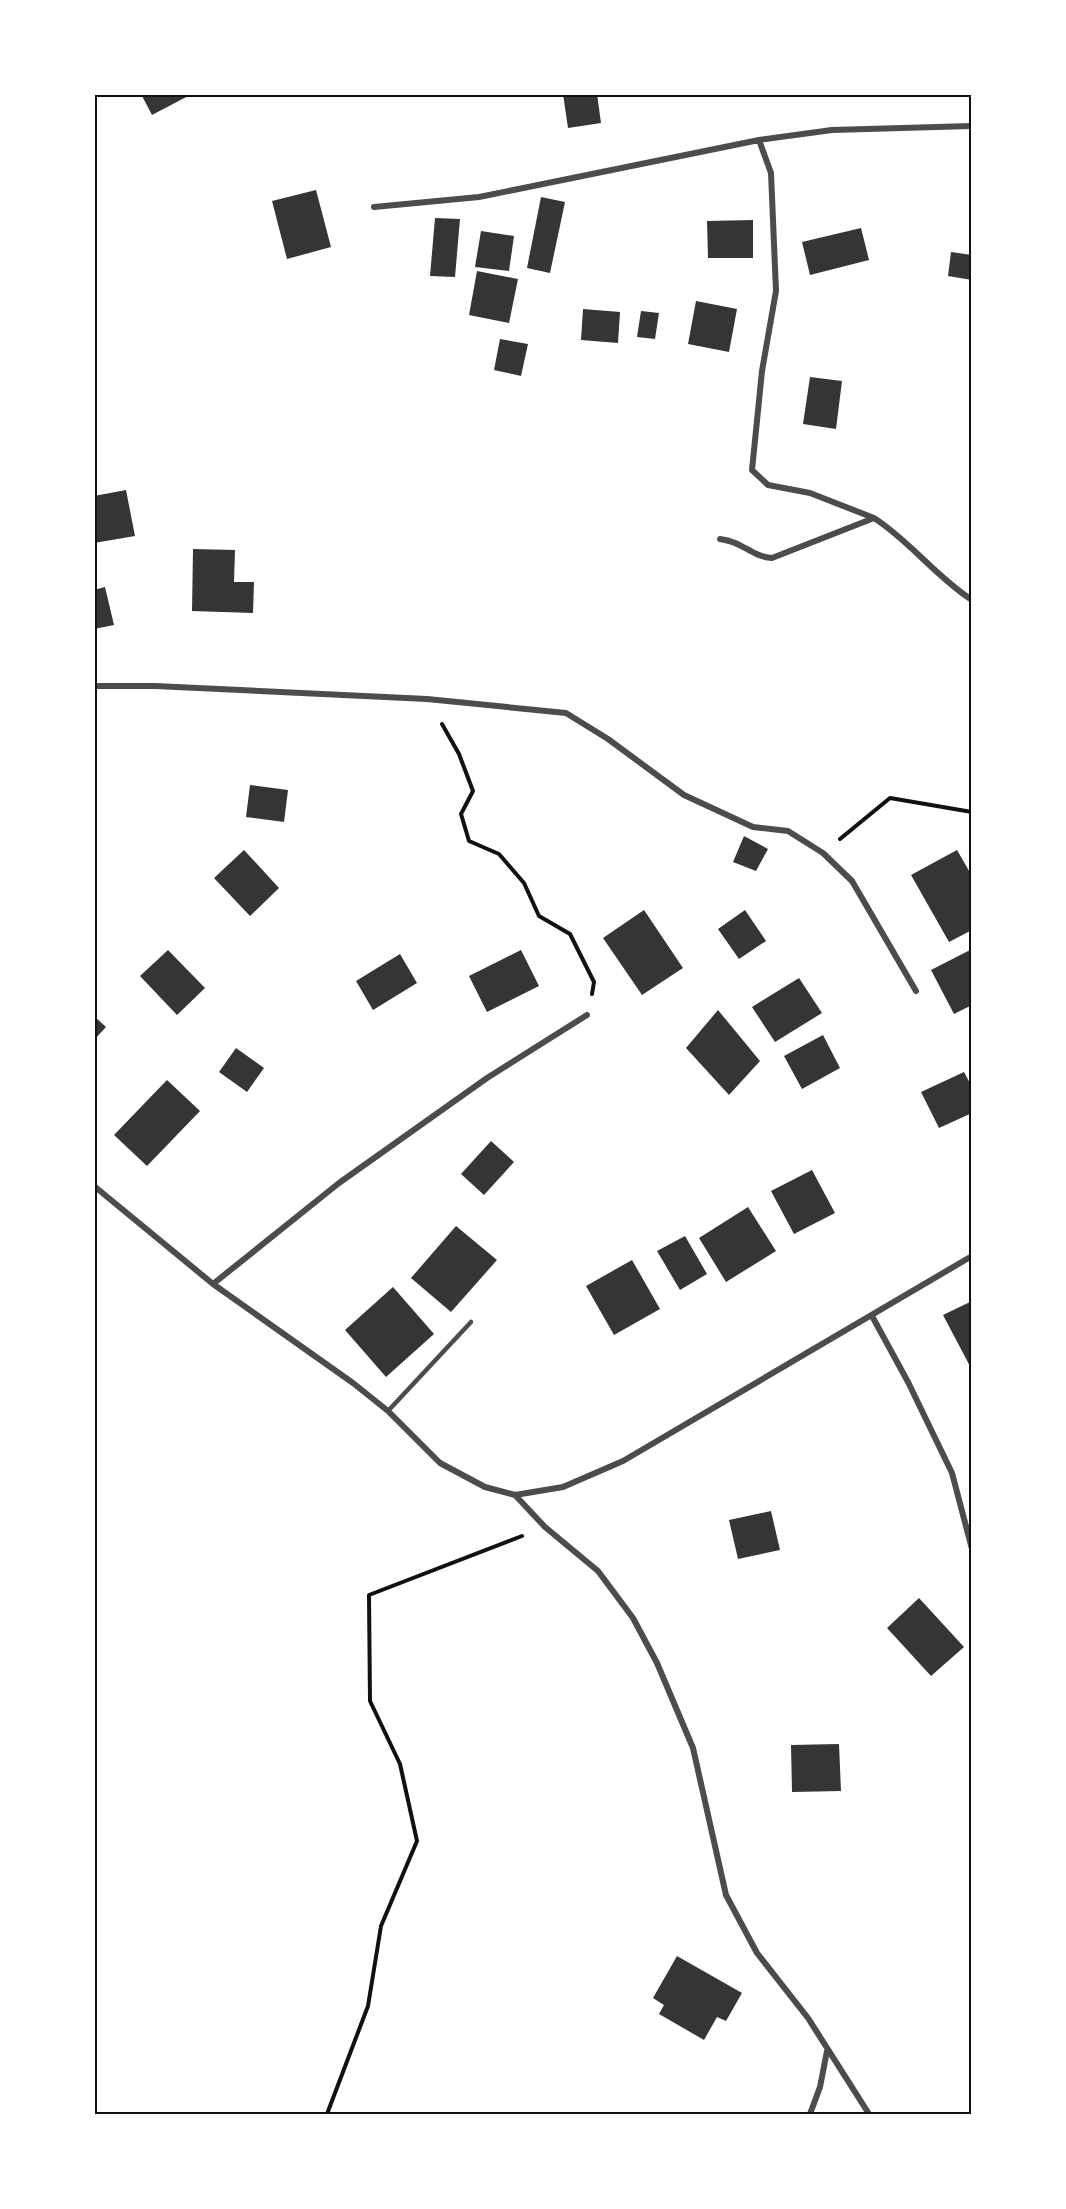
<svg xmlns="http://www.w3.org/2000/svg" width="1066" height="2209" font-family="Montserrat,sans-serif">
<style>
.building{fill:#353535}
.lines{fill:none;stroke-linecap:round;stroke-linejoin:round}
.path{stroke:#111;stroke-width:4}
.service{stroke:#4c4c4c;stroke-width:4.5}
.minor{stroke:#4c4c4c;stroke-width:6}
.neatline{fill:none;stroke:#111;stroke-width:2}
</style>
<rect width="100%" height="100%" fill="#fff"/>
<path class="building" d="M 141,94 L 192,94 L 152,115 Z
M 563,94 L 597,94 L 601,123 L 568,128 Z
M 316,190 L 331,247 L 287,259 L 272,201 Z
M 541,197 L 565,202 L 550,273 L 527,268 Z
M 435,218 L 460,219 L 455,277 L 430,276 Z
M 753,220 L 753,258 L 708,258 L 707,221 Z
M 861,228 L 869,260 L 810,275 L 802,242 Z
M 481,231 L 514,236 L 509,271 L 475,267 Z
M 951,252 L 972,255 L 972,280 L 948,276 Z
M 477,271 L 518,279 L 509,323 L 469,315 Z
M 696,301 L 737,309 L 729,352 L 688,344 Z
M 583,309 L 620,312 L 618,343 L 581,340 Z
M 641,311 L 659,313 L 655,339 L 637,337 Z
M 500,339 L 528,344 L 521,376 L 494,370 Z
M 810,377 L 842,381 L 836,429 L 803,424 Z
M 126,490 L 135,536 L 94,543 L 94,496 Z
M 193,549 L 235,550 L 234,582 L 254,582 L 253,613 L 192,611 Z
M 105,587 L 114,625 L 94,629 L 94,590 Z
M 250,785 L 288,790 L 284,822 L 246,817 Z
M 744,836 L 768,849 L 756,871 L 733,862 Z
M 244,850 L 279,888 L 250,916 L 214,878 Z
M 957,850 L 972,876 L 972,930 L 949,942 L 911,875 Z
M 644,910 L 683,968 L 642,995 L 603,938 Z
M 745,910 L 766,941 L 739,959 L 718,929 Z
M 972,949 L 972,1005 L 954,1014 L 931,970 Z
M 168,950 L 205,988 L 177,1015 L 140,976 Z
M 521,950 L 539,986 L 487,1012 L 469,976 Z
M 400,954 L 417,983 L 373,1010 L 356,981 Z
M 799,978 L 822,1013 L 775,1042 L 752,1007 Z
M 718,1010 L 760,1061 L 729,1095 L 686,1048 Z
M 94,1016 L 106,1027 L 94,1040 Z
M 823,1035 L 840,1068 L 802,1089 L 784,1056 Z
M 236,1048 L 264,1068 L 247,1092 L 219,1072 Z
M 964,1072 L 972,1087 L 972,1113 L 939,1128 L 921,1092 Z
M 167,1080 L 200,1111 L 147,1166 L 114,1135 Z
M 491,1141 L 514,1162 L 484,1195 L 461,1174 Z
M 812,1170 L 835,1213 L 794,1234 L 771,1191 Z
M 748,1207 L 776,1251 L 726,1282 L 699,1238 Z
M 456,1226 L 497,1260 L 451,1312 L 411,1278 Z
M 685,1236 L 707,1274 L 680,1290 L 657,1251 Z
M 632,1260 L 660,1309 L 614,1335 L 586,1286 Z
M 393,1287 L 434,1334 L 386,1377 L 345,1330 Z
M 972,1301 L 972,1370 L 943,1315 Z
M 771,1511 L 780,1550 L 738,1559 L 729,1520 Z
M 919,1598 L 964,1647 L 931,1676 L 887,1628 Z
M 839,1744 L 841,1791 L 792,1792 L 791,1745 Z
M 677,1956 L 742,1993 L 726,2021 L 717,2017 L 704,2040 L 659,2014 L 664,2005 L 653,1998 Z"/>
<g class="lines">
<path class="path" d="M 442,724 L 459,754 L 473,791 L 461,814 L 469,841 L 499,854 L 524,883 L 539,916 L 570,934 L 594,982 L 592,994
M 840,839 L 890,798 L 972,812
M 327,2114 L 368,2006 L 381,1926 L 417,1841 L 400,1764 L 370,1701 L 369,1595 L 522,1536"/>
<path class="service" d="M 388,1411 L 471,1322"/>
<path class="minor" d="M 759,140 L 771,173 L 776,291 L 762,371 L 752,470 L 768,485 L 810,493 L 874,518
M 374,207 L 479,197 L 759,140 L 832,130 L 972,126
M 720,539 C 744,542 750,556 772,558 L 874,518 C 910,541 936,577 972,600
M 94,686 L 155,686 L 427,699 L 566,713 L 608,739 L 684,795 L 753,827 L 788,831 L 823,853 L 852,881 L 916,991
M 94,1186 L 213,1284 L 353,1383 L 388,1411 L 440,1463 L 485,1487 L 515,1495 L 563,1487 L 623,1461 L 972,1256
M 213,1284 L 339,1183 L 487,1078 L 587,1015
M 872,1316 L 908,1382 L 952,1473 L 972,1549
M 515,1495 L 545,1527 L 598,1571 L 633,1618 L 657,1663 L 693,1748 L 726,1895 L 757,1953 L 808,2018 L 869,2114
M 810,2114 L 820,2087 L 827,2051"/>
</g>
<rect width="1066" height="2209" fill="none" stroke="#ffffff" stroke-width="192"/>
<rect x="96" y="96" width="874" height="2017" class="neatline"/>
</svg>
